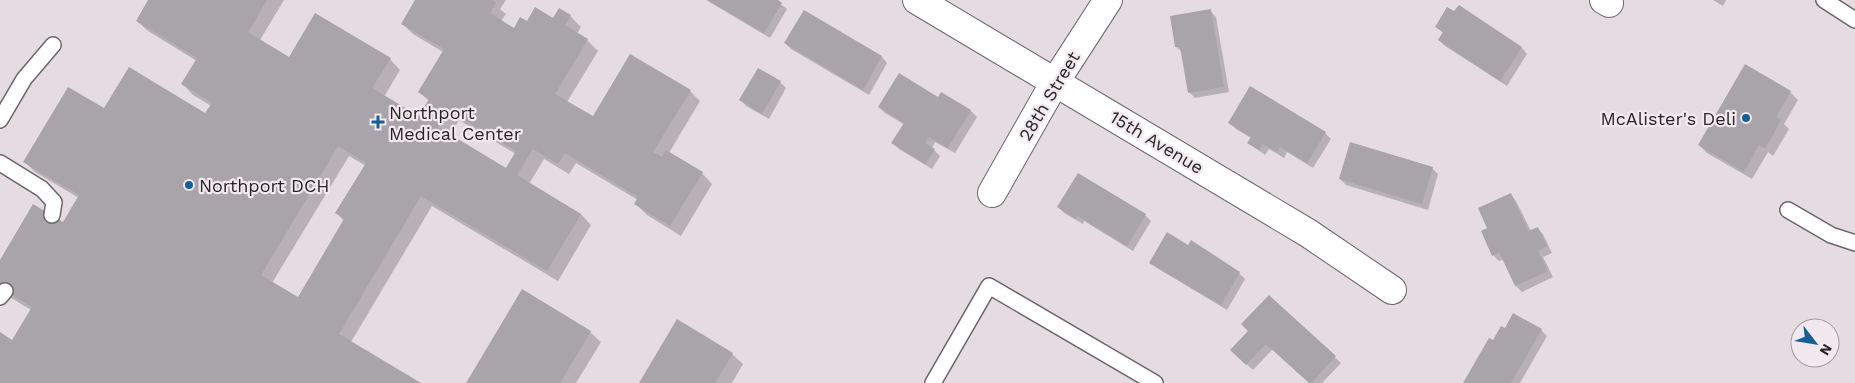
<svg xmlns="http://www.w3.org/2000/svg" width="1855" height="383" font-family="'Work Sans',sans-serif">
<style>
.shadow{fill:#0003;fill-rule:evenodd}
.building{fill:#a9a3aa;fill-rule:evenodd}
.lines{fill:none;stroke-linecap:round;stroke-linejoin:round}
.lane-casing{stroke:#6d656a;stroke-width:18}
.street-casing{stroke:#6d656a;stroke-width:30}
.lane{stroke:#fff;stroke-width:15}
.street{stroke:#fff;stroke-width:28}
.poi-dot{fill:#166093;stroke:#f2e9ef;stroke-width:2}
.labels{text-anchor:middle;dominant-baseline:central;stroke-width:4.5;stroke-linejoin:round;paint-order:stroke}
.street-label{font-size:18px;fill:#282527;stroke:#f2e9ef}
.poi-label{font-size:18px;fill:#282527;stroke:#f2e9ef;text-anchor:start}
</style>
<rect width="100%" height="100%" fill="#e5dce1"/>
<path class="shadow" d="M 150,0 L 284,0 L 260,40 L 290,58 L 390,59 L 400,70 L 384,97 L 419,118 L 429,101 L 419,92 L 443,52 L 413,34 L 402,23 L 416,0 L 506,0 L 500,9 L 506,14 L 501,21 L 514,29 L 527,23 L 570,16 L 581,27 L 577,34 L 587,40 L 598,51 L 567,102 L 593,118 L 690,91 L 700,101 L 669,153 L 702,173 L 712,184 L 681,236 L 647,215 L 636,204 L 638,200 L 576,163 L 569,174 L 544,159 L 529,184 L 581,214 L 591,225 L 558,281 L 432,206 L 351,342 L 419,383 L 0,383 L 0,334 L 12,341 L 31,310 L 0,291 L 0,262 L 63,224 L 79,198 L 35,172 L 25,162 L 105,110 L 206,115 L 211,106 L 193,95 L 183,84 L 197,61 L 148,31 L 137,21 ZM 459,120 L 516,154 L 506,170 L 450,136 ZM 349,156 L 366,166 L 337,213 L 344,221 L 298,299 L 272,283 Z
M 706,0 L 775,0 L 787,9 L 770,38 Z
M 1713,0 L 1726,0 L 1723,6 Z
M 804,11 L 882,57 L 887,63 L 869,95 L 791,49 L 785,43 Z
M 1210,11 L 1216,17 L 1229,92 L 1195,98 L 1189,92 L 1182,52 L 1176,47 Z
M 1436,26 L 1522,48 L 1527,54 L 1507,86 L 1445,46 L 1439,40 L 1443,33 Z
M 758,70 L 780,82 L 786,88 L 769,119 L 746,106 L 741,100 Z
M 1790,92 L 1798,100 L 1784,124 L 1789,129 L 1773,156 L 1768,152 L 1752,179 L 1707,153 L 1699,145 Z
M 942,94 L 971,111 L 977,117 L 955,153 L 935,142 L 932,148 L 940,156 L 932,169 L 899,149 L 893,143 L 905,125 L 885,113 L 879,107 L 939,99 Z
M 1230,123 L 1325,133 L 1331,139 L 1313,168 L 1287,152 L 1284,158 L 1269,149 L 1265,155 L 1248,143 L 1251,138 L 1236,129 Z
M 1432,168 L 1438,174 L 1428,210 L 1346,185 L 1340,179 Z
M 1511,195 L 1516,201 L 1531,231 L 1537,228 L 1543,234 L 1552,253 L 1543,257 L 1553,277 L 1522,292 L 1516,286 L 1504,259 L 1499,261 L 1493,255 L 1489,229 Z
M 1058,207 L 1145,215 L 1151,221 L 1133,251 L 1084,221 L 1083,224 L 1064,213 Z
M 1189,246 L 1239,273 L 1245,279 L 1227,310 L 1157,268 L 1151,262 Z
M 1269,296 L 1341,363 L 1322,383 L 1310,383 L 1273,349 L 1253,370 L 1238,356 Z
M 1505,330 L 1541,330 L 1547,336 L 1520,383 L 1465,383 L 1494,342 Z
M 590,332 L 601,342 L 576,383 L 467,383 Z
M 732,354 L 743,364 L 732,383 L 641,383 Z"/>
<path class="building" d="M 148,0 L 267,0 L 248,32 L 289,57 L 315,13 L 391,58 L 372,88 L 419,116 L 429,99 L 418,92 L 444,49 L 401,24 L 415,0 L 492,0 L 496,3 L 490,13 L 514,28 L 520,17 L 527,21 L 535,7 L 553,18 L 559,8 L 571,15 L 565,25 L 588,39 L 555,94 L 593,116 L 630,54 L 691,90 L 653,152 L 662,157 L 666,150 L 703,172 L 670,226 L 634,204 L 638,197 L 565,153 L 558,164 L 533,149 L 517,175 L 581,214 L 547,271 L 421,196 L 339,334 L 421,383 L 0,383 L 0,332 L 12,340 L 32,307 L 0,288 L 0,260 L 33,204 L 63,222 L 79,195 L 23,162 L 68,87 L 104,108 L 129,67 L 205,113 L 212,103 L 181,84 L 197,58 L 136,21 ZM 448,110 L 516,151 L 506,168 L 438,127 ZM 338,146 L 366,163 L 335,213 L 344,219 L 298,297 L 261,275 Z
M 708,0 L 778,0 L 782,3 L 764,33 Z
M 1459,5 L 1522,47 L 1500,81 L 1438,40 L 1443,32 L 1435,27 L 1447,7 L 1454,11 Z
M 1211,9 L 1224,87 L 1188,93 L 1180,47 L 1175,47 L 1170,16 Z
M 804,10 L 882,56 L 863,90 L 784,43 Z
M 1745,64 L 1791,91 L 1776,117 L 1781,120 L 1765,149 L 1759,145 L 1744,172 L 1698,145 Z
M 758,68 L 781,81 L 762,114 L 739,100 Z
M 899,73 L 938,97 L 941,92 L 971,110 L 948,148 L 929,137 L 925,143 L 935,149 L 925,164 L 891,143 L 904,123 L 878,107 Z
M 1250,86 L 1326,132 L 1307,163 L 1280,147 L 1277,152 L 1263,144 L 1259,150 L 1247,143 L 1251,137 L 1228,123 Z
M 1350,142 L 1433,167 L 1422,204 L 1339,179 Z
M 1078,173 L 1146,214 L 1127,246 L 1078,216 L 1076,219 L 1057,207 Z
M 1511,193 L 1528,231 L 1538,227 L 1547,246 L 1538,251 L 1548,271 L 1515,286 L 1499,252 L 1492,256 L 1481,231 L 1487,228 L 1478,208 Z
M 1167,232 L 1188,245 L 1191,240 L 1240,272 L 1221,305 L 1149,263 Z
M 522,289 L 591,331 L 560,383 L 466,383 Z
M 1269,295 L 1336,356 L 1311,383 L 1309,383 L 1266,344 L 1246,365 L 1230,350 L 1248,331 L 1241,324 Z
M 1513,313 L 1542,329 L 1511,383 L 1463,383 L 1489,338 L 1493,340 L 1501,326 L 1505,328 Z
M 677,319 L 733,353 L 715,383 L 639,383 Z"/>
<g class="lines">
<defs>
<path id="lane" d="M 1824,0 L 1855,20
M 0,120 L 24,79 L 53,45
M 0,163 L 42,189 L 54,202 L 52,215
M 1788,210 L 1831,235 L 1855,243
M 0,297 L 5,291
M 933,383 L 989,286 L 1155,383"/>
<path id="street" d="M 917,0 L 1308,233 L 1392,290
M 1604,0 L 1609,3
M 992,193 L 1055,82 L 1108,0"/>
</defs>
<use href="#lane" class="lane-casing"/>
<use href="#street" class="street-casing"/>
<use href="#lane" class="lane"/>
<use href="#street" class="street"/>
</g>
<g class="poi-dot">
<circle cx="1746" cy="118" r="5"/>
<path d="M375.5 114.5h5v5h5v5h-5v5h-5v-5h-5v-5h5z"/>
<circle cx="189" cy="185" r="5"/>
</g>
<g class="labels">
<g class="street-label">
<text transform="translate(1049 96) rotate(-59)">28th Street</text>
<text transform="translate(1157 142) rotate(31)">15th Avenue</text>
</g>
<g class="poi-label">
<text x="389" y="112">Northport<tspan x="389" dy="21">Medical Center</tspan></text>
<text x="1736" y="118" text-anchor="end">McAlister's Deli</text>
<text x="199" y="185">Northport DCH</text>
</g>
</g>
<g transform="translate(1815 343) rotate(121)"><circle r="24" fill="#f2e9ef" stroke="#a19b9f"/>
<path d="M0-4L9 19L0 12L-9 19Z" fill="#166093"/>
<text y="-8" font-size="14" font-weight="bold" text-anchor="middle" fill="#282527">N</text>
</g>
</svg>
